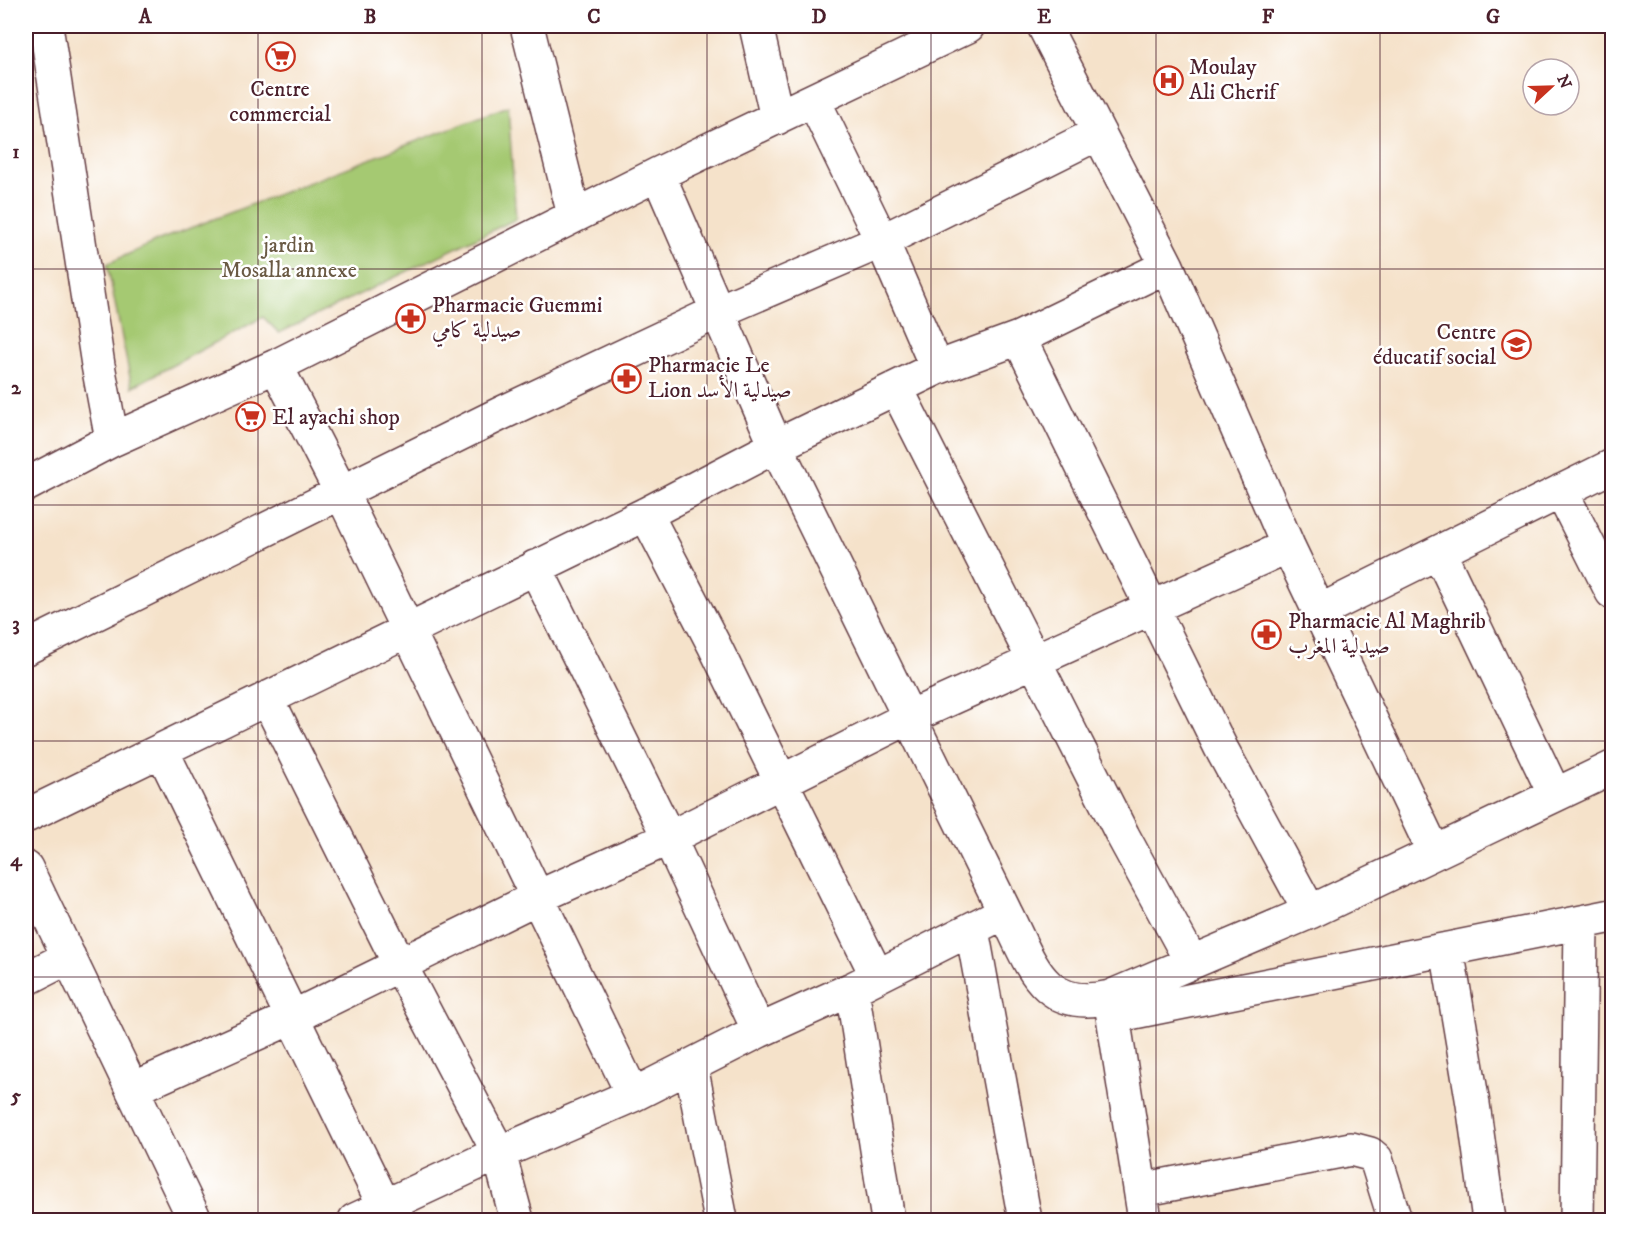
<svg xmlns="http://www.w3.org/2000/svg" width="1638" height="1246" font-family="'IM FELL DW Pica',Amiri,serif">
<style>
.park{fill:#a5c972;stroke:#78744e;stroke-width:1.5}
.lines{fill:none;stroke-linecap:round;stroke-linejoin:round}
.minor-casing{stroke:#643c43;stroke-width:36}
.minor{stroke:#fff;stroke-width:33}
.grid{fill:none;stroke:#4a1f2b;stroke-width:1.5;stroke-opacity:0.55}
.labels{text-anchor:middle;dominant-baseline:central;stroke-width:5;stroke-linejoin:round;paint-order:stroke}
.poi-label{font-size:22px;fill:#4a1f2b;stroke:#fff;text-anchor:start}
.park-label{font-size:22px;fill:#6a5a44;stroke:#fff}
.neatline{fill:none;stroke:#4a1f2b;stroke-width:2}
.grid-label{font-size:20px;text-anchor:middle;font-weight:bold;fill:#4a1f2b}
</style>
<rect width="100%" height="100%" fill="#fff"/>
<filter id="ink" filterUnits="userSpaceOnUse"><feTurbulence type="fractalNoise" baseFrequency=".0167" numOctaves="2"/><feDisplacementMap in="SourceGraphic" scale="12" xChannelSelector="R" yChannelSelector="G"/><feConvolveMatrix kernelMatrix="1 2 1 2 8 2 1 2 1" color-interpolation-filters="sRGB"/></filter>
<filter id="wash" filterUnits="userSpaceOnUse"><feTurbulence type="fractalNoise" baseFrequency=".008" numOctaves="4" result="noise"/><feDisplacementMap in="SourceGraphic" scale="24" xChannelSelector="R" yChannelSelector="G"/><feGaussianBlur stdDeviation="1.35" result="paint"/><feColorMatrix in="noise" values="0 0 0 0 0 0 0 0 0 0 0 0 0 0 0 0 0 1.4 0 .05"/><feComposite in="paint" operator="in"/></filter>
<g filter="url(#wash)">
<rect width="100%" height="100%" fill="#f5e2ca"/>
<path class="park" d="M 508,106 L 516,219 L 279,333 L 263,317 L 132,387 L 107,264 L 159,240 Z"/>
</g>
<g filter="url(#ink)">
<g class="lines">
<defs>
<path id="minor" d="M 46,26 L 98,365 L 112,440
M 527,26 L 574,215
M 756,26 L 777,118
M 1044,26 L 1167,266 L 1288,546 L 1434,852
M 814,101 L 882,241 L 937,368
M 658,174 L 776,446 L 1005,912
M 1019,338 L 1221,748 L 1310,912
M 276,366 L 342,494 L 633,1095
M 896,388 L 1123,836 L 1191,961
M 26,485 L 112,440 L 276,366 L 658,174 L 968,26
M 1561,491 L 1612,592
M 646,514 L 714,645 L 877,976
M 1439,552 L 1555,795
M 535,567 L 669,838 L 759,1031
M 1318,612 L 1612,466
M 26,648 L 502,413 L 719,311 L 882,241 L 1099,133
M 267,698 L 400,965 L 499,1153 L 517,1220
M 162,751 L 385,1207
M 26,816 L 646,514 L 776,446 L 937,368 L 1019,338 L 1167,266
M 26,868 L 195,1220
M 972,930 L 1025,1220
M 1447,949 L 1473,1104 L 1489,1220
M 26,979 L 69,957
M 852,989 L 888,1220
M 1110,997 L 1145,1220
M 1114,1016 L 1612,916
M 691,1066 L 721,1220
M 133,1089 L 291,1018 L 538,897 L 669,838 L 910,717 L 1288,546
M 1141,1190 L 1351,1149 L 1370,1154 L 1376,1159 L 1395,1220
M 355,1220 L 499,1153 L 633,1095 L 759,1031 L 852,989 L 1005,912 C 1031,962 1041,1013 1110,997 L 1310,912 L 1612,768
M 1577,1220 L 1581,924"/>
</defs>
<use href="#minor" class="minor-casing"/>
<use href="#minor" class="minor"/>
</g>
</g>
<path class="grid" d="M 258,26 L 258,1220M 482,26 L 482,1220M 707,26 L 707,1220M 931,26 L 931,1220M 1156,26 L 1156,1220M 1380,26 L 1380,1220M 26,269 L 1612,269M 26,505 L 1612,505M 26,741 L 1612,741M 26,977 L 1612,977"/>
<defs>
<symbol id="supermarket-ring" viewBox="-11 -11 22 22"><circle r="9.5" fill="#fff" stroke="#c8321e" stroke-width="1.5"/><path d="M-6-5.5h2.5l.6 2H6L4.5 2H-2.5L-4.4-4H-6ZM-1.5 3.2a1.3 1.3 0 1 0 .1 0ZM3 3.2a1.3 1.3 0 1 0 .1 0Z" fill="#c8321e"/></symbol>
<symbol id="hospital-ring" viewBox="-11 -11 22 22"><circle r="9.5" fill="#fff" stroke="#c8321e" stroke-width="1.5"/><path d="M-5-5h3v3.5h4V-5h3V5h-3V1.5h-4V5h-3Z" fill="#c8321e"/></symbol>
<symbol id="pharmacy-ring" viewBox="-11 -11 22 22"><circle r="9.5" fill="#fff" stroke="#c8321e" stroke-width="1.5"/><path d="M-2-6h4v4h4v4h-4v4h-4v-4h-4v-4h4Z" fill="#c8321e"/></symbol>
<symbol id="school-ring" viewBox="-11 -11 22 22"><circle r="9.5" fill="#fff" stroke="#c8321e" stroke-width="1.5"/><path d="M0-5L7-2L0 1L-7-2ZM-4 1L0 2.5L4 1V4Q0 6-4 4Z" fill="#c8321e"/></symbol>
</defs>
<g fill-rule="evenodd">
<use href="#supermarket-ring" x="264" y="40" width="33" height="33"/>
<use href="#hospital-ring" x="1152" y="64" width="33" height="33"/>
<use href="#pharmacy-ring" x="394" y="302" width="33" height="33"/>
<use href="#school-ring" x="1500" y="328" width="33" height="33"/>
<use href="#pharmacy-ring" x="610" y="362" width="33" height="33"/>
<use href="#supermarket-ring" x="234" y="400" width="33" height="33"/>
<use href="#pharmacy-ring" x="1250" y="618" width="33" height="33"/>
</g>
<g class="labels">
<g class="poi-label">
<text x="1189" y="67">Moulay<tspan x="1189" dy="25">Ali Cherif</tspan></text>
<text x="280" y="89" text-anchor="middle">Centre<tspan x="280" dy="25">commercial</tspan></text>
<text x="432" y="305">Pharmacie Guemmi<tspan x="432" dy="25">صيدلية كامي</tspan></text>
<text x="1496" y="332" text-anchor="end">Centre<tspan x="1496" dy="25">éducatif social</tspan></text>
<text x="648" y="365">Pharmacie Le<tspan x="648" dy="25">Lion صيدلية الأسد</tspan></text>
<text x="272" y="417">El ayachi shop</text>
<text x="1288" y="621">Pharmacie Al Maghrib<tspan x="1288" dy="25">صيدلية المغرب</tspan></text>
</g>
<g class="park-label">
<text x="289" y="245">jardin<tspan x="289" dy="25">Mosalla annexe</tspan></text>
</g>
</g>
<rect width="1638" height="1246" fill="none" stroke="#fff" stroke-width="66"/>
<g transform="translate(1551 87) rotate(68)"><circle r="28" fill="#ffffff" stroke="#b7a5aa" stroke-width="1.5"/>
<path d="M0-4.5L10 22L0 15L-10 22Z" fill="#c8321e"/>
<text y="-9" font-size="16" font-weight="bold" text-anchor="middle" fill="#4a1f2b">N</text>
</g>
<rect x="33" y="33" width="1572" height="1180" class="neatline"/>
<g class="grid-label">
<text x="145" y="23">A</text>
<text x="370" y="23">B</text>
<text x="594" y="23">C</text>
<text x="819" y="23">D</text>
<text x="1044" y="23">E</text>
<text x="1268" y="23">F</text>
<text x="1493" y="23">G</text>
<text x="16" y="158">1</text>
<text x="16" y="394">2</text>
<text x="16" y="630">3</text>
<text x="16" y="866">4</text>
<text x="16" y="1102">5</text>
</g>
</svg>
